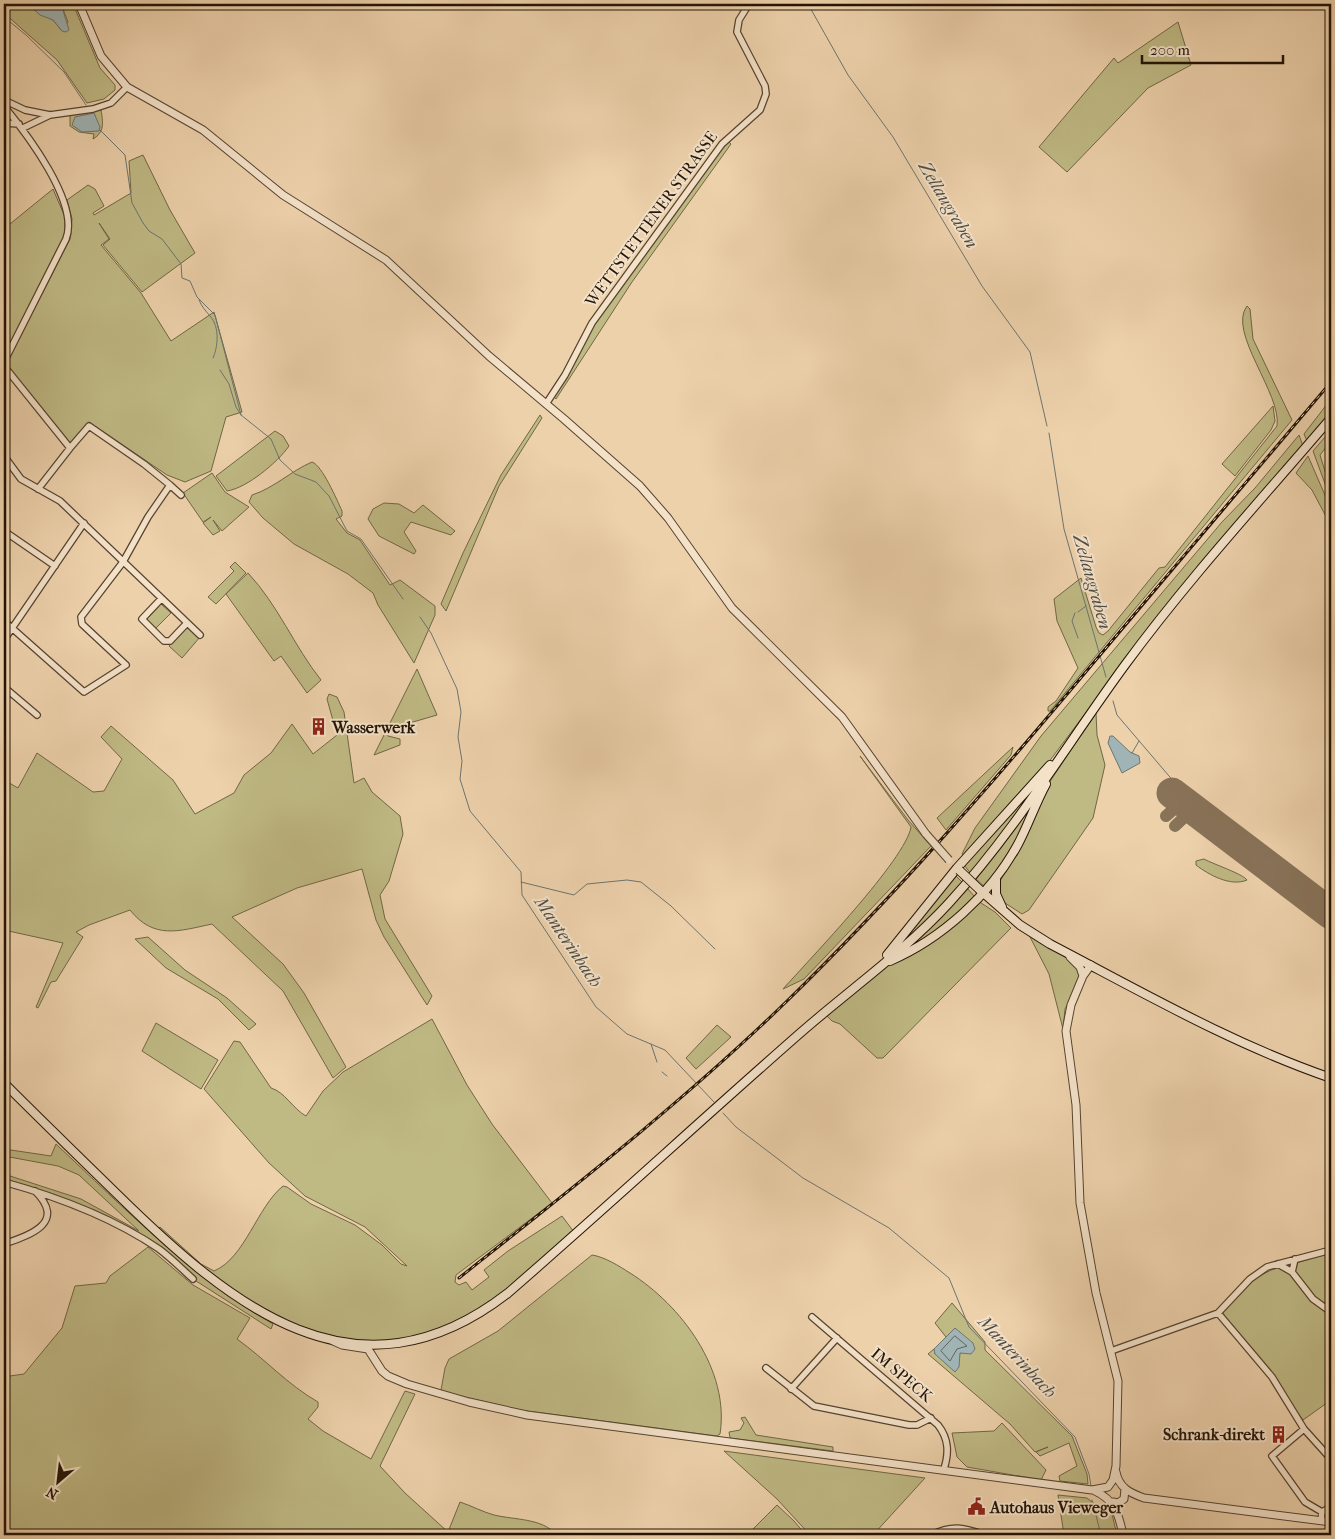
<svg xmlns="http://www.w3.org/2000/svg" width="1335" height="1539" font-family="'IM FELL French Canon',serif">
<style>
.green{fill:#bfb984;stroke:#716645}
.water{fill:#a0b4b6;stroke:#6e7470}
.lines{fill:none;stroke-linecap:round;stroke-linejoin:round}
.shore{stroke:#62645e;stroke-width:1}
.stream{stroke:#6e7470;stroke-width:1}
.taxiway{stroke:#887258;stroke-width:12}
.runway{stroke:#887258;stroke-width:31}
.minor-casing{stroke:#56432f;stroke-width:8}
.tertiary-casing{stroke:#56432f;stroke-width:9}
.secondary-casing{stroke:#231406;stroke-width:10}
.minor{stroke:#f3e1c8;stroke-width:5.5}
.tertiary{stroke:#f3e1c8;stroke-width:7}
.secondary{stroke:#f3e1c8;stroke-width:8}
.rail-casing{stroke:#231406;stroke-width:3}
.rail{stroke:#f3e1c8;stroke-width:1;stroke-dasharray:4;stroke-linecap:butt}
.tertiary-bridge-casing{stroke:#56432f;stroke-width:9;stroke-linecap:butt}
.secondary-bridge-casing{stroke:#231406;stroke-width:10;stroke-linecap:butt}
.tertiary-bridge{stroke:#f3e1c8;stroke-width:7}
.secondary-bridge{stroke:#f3e1c8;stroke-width:8}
.labels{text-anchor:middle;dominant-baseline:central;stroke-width:4;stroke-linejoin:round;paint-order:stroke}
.street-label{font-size:16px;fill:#231406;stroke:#f3e1c8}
.poi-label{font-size:16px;font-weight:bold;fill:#231406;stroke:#f3e1c8;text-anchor:start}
.water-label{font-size:18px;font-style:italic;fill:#4f4c44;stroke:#f3e1c8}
</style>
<rect width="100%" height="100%" fill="#edd1ab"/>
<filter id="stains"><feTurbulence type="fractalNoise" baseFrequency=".004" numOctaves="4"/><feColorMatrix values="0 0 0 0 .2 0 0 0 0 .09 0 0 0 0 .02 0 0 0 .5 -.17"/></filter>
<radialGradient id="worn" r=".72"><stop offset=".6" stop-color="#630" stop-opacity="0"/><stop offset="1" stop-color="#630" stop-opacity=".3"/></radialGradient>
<path class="green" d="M 4,4 L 28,4 L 31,8 L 53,20 L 62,31 L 68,22 L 61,4 L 73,4 L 100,68 L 115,85 L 115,90 L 104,99 L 87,103 L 57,60 L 4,13 Z
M 1178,22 L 1191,65 L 1148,88 L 1067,172 L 1039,147 L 1114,58 L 1118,63 Z
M 101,110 C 103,122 105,132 93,139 L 94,134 L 79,132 L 70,126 L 70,115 Z
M 727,140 L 731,144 L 632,282 L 556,399 L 554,397 L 589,331 Z
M 143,155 L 170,210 L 195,253 L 142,292 L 103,245 L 110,239 L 99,223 L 109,239 L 101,245 L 141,293 L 171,341 L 214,312 L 242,412 L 226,417 L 211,471 L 185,482 L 167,475 L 89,422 L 71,444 L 6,364 L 70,239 L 72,219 L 67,200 L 88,185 L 95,189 L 104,206 L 93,213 L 94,215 L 131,193 L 129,161 Z
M 53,189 L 65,217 L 65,234 L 4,358 L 4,227 L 5,228 Z
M 1247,306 L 1250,309 L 1253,339 L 1292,420 L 1050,711 L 1048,711 L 1048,707 L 1056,701 L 1078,668 L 1057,621 L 1054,599 L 1081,578 L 1096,627 L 1099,633 L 1103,635 L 1108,631 L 1159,568 L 1165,567 L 1277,426 C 1282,394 1227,332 1247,306 Z
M 1331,399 L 1331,413 L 1307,441 L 1304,434 Z
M 1273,406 L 1275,421 L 1271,430 L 1235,476 L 1222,464 Z
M 540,415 L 542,418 L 499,486 L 446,611 L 441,604 L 463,553 L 501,475 Z
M 1331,430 L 1331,441 L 1320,455 L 1331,490 L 1331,500 L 1313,451 Z
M 275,431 L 283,436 L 289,446 C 278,462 247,488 227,491 L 216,476 Z
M 1299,435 L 1303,446 L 1178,590 L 1045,767 L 1027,784 L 965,856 L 962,854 L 975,828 L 1041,736 L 1222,522 L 1255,488 Z
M 1308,456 L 1331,509 L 1331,526 L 1312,490 L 1296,473 Z
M 312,462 C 322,465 337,500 342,511 L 342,516 L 336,519 L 347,533 L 360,540 L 390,585 L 400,580 L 435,606 L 435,615 L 414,663 L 378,605 L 373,593 L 348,574 L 294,544 L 263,518 L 249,502 L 252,495 C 274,488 291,471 312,462 Z
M 212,473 L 225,492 L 249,507 L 222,531 L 213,520 L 220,531 L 213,535 L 203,523 L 211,517 L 203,522 L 183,493 Z
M 384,503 L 399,504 L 414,513 L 423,505 L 455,531 L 451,535 L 411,522 L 404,532 L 416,551 L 414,554 L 379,536 L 368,519 L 373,509 Z
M 235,562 L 246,573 L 216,604 L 208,597 L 234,571 L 230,567 Z
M 248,573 C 278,605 294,646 321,680 L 307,693 L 281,656 L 274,661 L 226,594 Z
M 161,604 L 171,613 L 155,629 L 146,620 Z
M 188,626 L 200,637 L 182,658 L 169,646 Z
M 417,669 L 437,715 L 389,729 L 388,736 L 400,739 L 400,745 L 374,755 Z
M 329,694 L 337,697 L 344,712 L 354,783 L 364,778 L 372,792 L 400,816 L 403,834 L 389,881 L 380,895 L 385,919 L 432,996 L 427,1005 L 384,937 L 376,920 L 362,869 L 297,888 L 232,917 L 283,964 L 304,993 L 346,1067 L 333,1078 L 283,991 L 212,924 C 179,931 154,940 130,910 L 89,925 L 76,932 L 83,937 L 56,981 L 51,982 L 38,1008 L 36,1007 L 63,943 L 4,930 L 4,780 L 18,788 L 37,753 L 93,792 L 104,791 L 122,759 L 101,737 L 111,726 L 173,780 L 195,814 L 234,793 L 244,775 L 271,753 L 292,724 L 313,754 L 337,735 L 327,699 Z
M 1096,713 L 1097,735 L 1105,765 L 1093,818 L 1029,910 L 1022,914 L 1005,903 L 999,893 L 999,883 L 1017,851 L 1049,783 Z
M 1013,747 L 1011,755 L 946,830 L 937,818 Z
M 860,756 L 908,820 L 931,846 L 804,979 L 783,989 C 809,960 906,859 911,827 Z
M 1046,773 L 972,875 L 964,865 Z
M 1041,789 L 1008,857 L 985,887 L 976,879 Z
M 1204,859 C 1213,864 1243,874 1247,880 C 1231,887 1209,875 1196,865 L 1196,861 Z
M 955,875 L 963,883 L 933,915 L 894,951 Z
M 967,888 L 975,897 L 946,925 L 898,955 Z
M 978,901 L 995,912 L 1011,928 L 883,1058 L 877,1058 L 840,1024 L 832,1021 L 827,1016 L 889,964 Z
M 1029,935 L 1074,962 L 1080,974 L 1078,983 L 1065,1009 L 1063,1029 L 1049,974 Z
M 148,937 L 185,970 L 227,998 L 256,1024 L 249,1030 L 218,999 L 166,968 L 135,939 Z
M 432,1019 L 467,1085 L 492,1124 L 552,1203 L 456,1275 L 455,1282 L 459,1285 L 466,1282 L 472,1290 L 489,1277 L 484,1270 L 508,1251 L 562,1216 L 574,1232 C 541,1260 509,1295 471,1316 C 388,1363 301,1340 227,1287 C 203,1269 180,1249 157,1230 L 160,1227 L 201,1264 L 214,1271 C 245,1258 257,1207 283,1186 L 287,1187 L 311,1204 L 355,1225 L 382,1245 L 401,1264 L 407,1266 L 365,1227 L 305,1196 L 269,1163 L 204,1089 L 234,1041 L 240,1042 L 271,1088 C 285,1092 293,1109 306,1116 L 323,1091 L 343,1072 Z
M 156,1023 L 218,1060 L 201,1089 L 142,1051 Z
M 717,1025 L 731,1037 L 696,1069 L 686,1058 Z
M 56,1144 C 125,1209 191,1276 273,1324 L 271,1329 L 193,1279 L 168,1256 L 96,1214 L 4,1181 L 4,1174 L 81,1199 L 139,1231 L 79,1175 L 58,1166 L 4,1156 L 4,1149 L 51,1156 Z
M 148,1247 L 193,1285 L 250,1318 L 237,1339 C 265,1359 288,1385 318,1402 L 318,1407 L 308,1419 L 323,1431 L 371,1459 L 405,1391 L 415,1394 L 380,1466 L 405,1493 L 448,1532 L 460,1502 C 472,1506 483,1512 494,1515 C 515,1520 542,1518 557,1535 L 4,1535 L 4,1391 L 10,1376 L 24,1374 L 62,1328 L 75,1286 L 106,1283 L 110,1276 Z
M 1331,1253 L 1331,1400 L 1303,1420 L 1225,1318 L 1223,1312 L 1254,1279 L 1271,1270 Z
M 592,1255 C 605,1257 619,1266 630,1273 C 681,1305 730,1370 720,1434 L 717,1436 L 520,1410 L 448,1393 L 441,1390 L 445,1368 L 449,1359 L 498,1331 Z
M 952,1303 L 985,1342 L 985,1350 L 1072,1436 L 1087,1474 L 1088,1484 L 1060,1481 L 1059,1476 L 1077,1466 L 1069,1443 L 1040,1456 L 1036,1452 L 1048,1447 L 1035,1452 L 1010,1424 L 928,1354 L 934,1349 L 935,1354 L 958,1361 L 960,1353 L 955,1328 L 946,1337 L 935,1323 Z
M 745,1417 L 756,1435 L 833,1447 L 833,1451 L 730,1438 L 729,1432 L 740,1430 L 744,1423 L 741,1418 Z
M 1002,1423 L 1046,1470 L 1041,1480 L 967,1467 L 957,1457 L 952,1433 L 994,1431 Z
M 724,1451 L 925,1478 L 873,1535 L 810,1535 L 777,1499 Z
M 1058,1495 L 1087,1498 L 1097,1506 L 1111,1510 L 1117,1535 L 1064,1535 Z
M 777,1505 L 794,1521 L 806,1535 L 747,1535 Z"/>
<path class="water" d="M 28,4 L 61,4 L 69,30 L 66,32 L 62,31 L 53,20 L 40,15 Z
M 94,113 L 100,127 L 99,131 L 82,132 L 72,125 L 75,117 Z
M 1110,736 L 1113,736 L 1130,752 L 1139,756 L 1140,763 L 1122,773 L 1108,743 Z
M 955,1328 L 973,1343 L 975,1349 L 971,1354 L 960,1353 L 959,1367 L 955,1372 L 935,1354 L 934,1349 Z"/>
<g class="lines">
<path class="shore" d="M 955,1336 L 967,1346 L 957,1349 L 950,1361 L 941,1351 Z"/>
<path class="stream" d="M 808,4 L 848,75 L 893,137 L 982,286 L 1030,352 L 1047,426
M 4,17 L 26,35 L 64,72 L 86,105
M 100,130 L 125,155 L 132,203 L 143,223 L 149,231 L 162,239 L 181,264 L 182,278 L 190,281 L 197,297 L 215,315 L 241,415
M 199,300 C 202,307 205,310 210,316 C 220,327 218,347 213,358
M 220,370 L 229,384 L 236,407 L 241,415 L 271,439 L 280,460 L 295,474 L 316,482 L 329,496 L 347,531 L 361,539 L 403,599
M 1049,433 L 1064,529 L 1106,677
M 1078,612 L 1086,606
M 1075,613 L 1072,621 L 1078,638
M 420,617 L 431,633 L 457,689 L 461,712 L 458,737 L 462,761 L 460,779 L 470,811 L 521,872 L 522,895 L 596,1007 L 627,1034 L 665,1050 L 714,1102
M 1113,701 L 1117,715 L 1175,783
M 1132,753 L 1139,741
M 521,882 L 574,895 L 587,884 L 627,880 L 641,882 L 671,906 L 715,949
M 651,1044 L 657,1062
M 662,1072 L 667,1076
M 723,1113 L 736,1127 L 803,1178 L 889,1228 L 949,1278 L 969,1327 L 1075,1437 L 1089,1474 L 1091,1486
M 1092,1500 L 1101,1535"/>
<path class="taxiway" d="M 1166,816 L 1183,801
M 1175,826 L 1193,809"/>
<path class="runway" d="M 1172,793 L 1331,914"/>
<defs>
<path id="minor" d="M 4,100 L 25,110 L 50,115 L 93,109 L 111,103 L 127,87
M 4,106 C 26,133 80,203 66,239 L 4,362
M 4,123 L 19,124
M 23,128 L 50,115
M 4,366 L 70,448 L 38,489
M 546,404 L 565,375 L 592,323 L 722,144 L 760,110 L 766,94 L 765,86 L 737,32 L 739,20 L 749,4
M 4,456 L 21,479 L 60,501 L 200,635
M 170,485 L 181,495
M 4,531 L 55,566
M 161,599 L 142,619 L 164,641 L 170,641 L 187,623
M 4,621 L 84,692 L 126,665 L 82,624 L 81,617 L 123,562 L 148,517 L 170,485 L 144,464 L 89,426 L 70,448
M 4,640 L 84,523
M 4,687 L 37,715
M 4,1182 C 58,1197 112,1217 159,1249 C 171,1258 182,1269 193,1279
M 1331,1201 L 1331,1203
M 4,1244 C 30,1235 67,1223 35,1191
M 1295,1259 L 1292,1272 L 1313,1299 L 1331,1312
M 1278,1264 L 1292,1272
M 1218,1313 L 1272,1377 L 1304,1429 L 1331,1459
M 812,1317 L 938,1425 C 949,1439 949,1453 944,1469
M 1111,1351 L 1218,1313 L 1250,1279 L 1267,1267 L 1331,1250
M 766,1368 L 814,1406 L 909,1425 L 917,1425 L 931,1418
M 791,1389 L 837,1338
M 1304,1429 L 1272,1456 L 1305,1502 L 1322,1512 L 1321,1521
M 1322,1512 L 1331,1507
M 931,1535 C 953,1524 964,1528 986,1535"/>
<path id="tertiary" d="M 79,4 L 101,56 L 127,87 L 203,130 L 283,195 L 386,260 L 489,356 L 564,419 L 640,486 L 668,518 L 732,608 L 842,717 L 926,834
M 1070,957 L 1080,967 L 1083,976
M 333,1341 L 342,1345 L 368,1349 L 382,1371 L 388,1376 L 407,1384 L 469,1402 L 527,1415 L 1092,1490 L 1108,1487 L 1113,1480 L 1116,1466 L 1118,1381 L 1096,1293 L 1080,1203 L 1076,1105 L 1066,1031 L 1071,1005 L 1083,976 L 1091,965
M 1116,1472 C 1119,1488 1130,1493 1144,1498 L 1331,1522
M 1095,1491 C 1115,1500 1119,1515 1123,1535
M 1113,1502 L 1118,1503 L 1124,1499 L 1125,1489"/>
<path id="secondary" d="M 996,878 L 996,894 L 1002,907
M 980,890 L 1020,925 L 1050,944 C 1142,992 1232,1044 1331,1078
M 887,955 L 957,868 L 1050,765
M 890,961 C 941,939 990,895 1017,846 C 1028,826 1035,804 1046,784
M 4,1083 C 41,1120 79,1157 117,1194 C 230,1305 356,1411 508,1293 C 606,1208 701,1120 798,1035 C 848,991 904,952 949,903 C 1016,830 1067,744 1125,665 C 1189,578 1261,500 1331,418"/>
</defs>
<use href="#minor" class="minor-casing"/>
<use href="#tertiary" class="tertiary-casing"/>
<use href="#secondary" class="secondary-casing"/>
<use href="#minor" class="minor"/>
<use href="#tertiary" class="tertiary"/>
<use href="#secondary" class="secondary"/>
<defs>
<path id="rail" d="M 459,1278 C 571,1189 683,1102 786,1002 C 896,895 996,779 1095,661 C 1173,568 1252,475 1331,382"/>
</defs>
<use href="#rail" class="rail-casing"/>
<use href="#rail" class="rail"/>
<defs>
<path id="tertiary-bridge" d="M 926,834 L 949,860"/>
<path id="secondary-bridge" d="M 959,870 L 980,890"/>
</defs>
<use href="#tertiary-bridge" class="tertiary-bridge-casing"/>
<use href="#secondary-bridge" class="secondary-bridge-casing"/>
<use href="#tertiary-bridge" class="tertiary-bridge"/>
<use href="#secondary-bridge" class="secondary-bridge"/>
</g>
<defs>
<symbol id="building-bare" viewBox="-9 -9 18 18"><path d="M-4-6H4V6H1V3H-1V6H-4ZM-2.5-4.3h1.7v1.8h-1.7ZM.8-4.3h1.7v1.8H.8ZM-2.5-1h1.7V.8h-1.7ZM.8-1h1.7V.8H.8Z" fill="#8f2418" stroke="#f3e1c8" stroke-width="2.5" paint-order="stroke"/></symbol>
<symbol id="civic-bare" viewBox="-9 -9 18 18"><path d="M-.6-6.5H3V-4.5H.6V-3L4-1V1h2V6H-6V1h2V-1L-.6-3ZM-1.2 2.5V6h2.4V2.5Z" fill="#8f2418" stroke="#f3e1c8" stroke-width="2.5" paint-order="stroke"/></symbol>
</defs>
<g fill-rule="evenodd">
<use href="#building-bare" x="306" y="714" width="25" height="25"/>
<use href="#building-bare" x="1266" y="1422" width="25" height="25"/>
<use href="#civic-bare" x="964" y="1494" width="25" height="25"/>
</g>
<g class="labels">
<g class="street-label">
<text transform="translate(651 219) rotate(-54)">WETTSTETTENER STRASSE</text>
<text transform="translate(902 1375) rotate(40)">IM SPECK</text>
</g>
<g class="poi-label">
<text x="332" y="727">Wasserwerk</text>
<text x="1265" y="1434" text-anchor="end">Schrank-direkt</text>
<text x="990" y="1507">Autohaus Vieweger</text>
</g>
<g class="water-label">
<text transform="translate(948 205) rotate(59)">Zellaugraben</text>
<text transform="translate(1092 582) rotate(74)">Zellaugraben</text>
<text transform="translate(568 942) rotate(56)">Manterinbach</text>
<text transform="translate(1017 1357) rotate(47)">Manterinbach</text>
</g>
</g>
<rect width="1335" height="1539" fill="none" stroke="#edd1ab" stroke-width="20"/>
<rect x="5" y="5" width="1325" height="1529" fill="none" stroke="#231406" stroke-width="2.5"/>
<rect x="10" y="10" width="1315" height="1519" fill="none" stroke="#231406"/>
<g transform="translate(58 1482) rotate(208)" stroke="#f3e1c8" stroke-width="4" paint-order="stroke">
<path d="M0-4L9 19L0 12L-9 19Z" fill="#231406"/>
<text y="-8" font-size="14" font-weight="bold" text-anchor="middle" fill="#231406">N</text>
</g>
<path d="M1142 55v8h141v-8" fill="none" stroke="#231406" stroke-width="2.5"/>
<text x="1150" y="55" font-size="15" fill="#231406" stroke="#f3e1c8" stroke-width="4" paint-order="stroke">200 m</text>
<rect width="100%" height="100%" filter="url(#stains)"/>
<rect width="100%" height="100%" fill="url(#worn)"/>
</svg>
